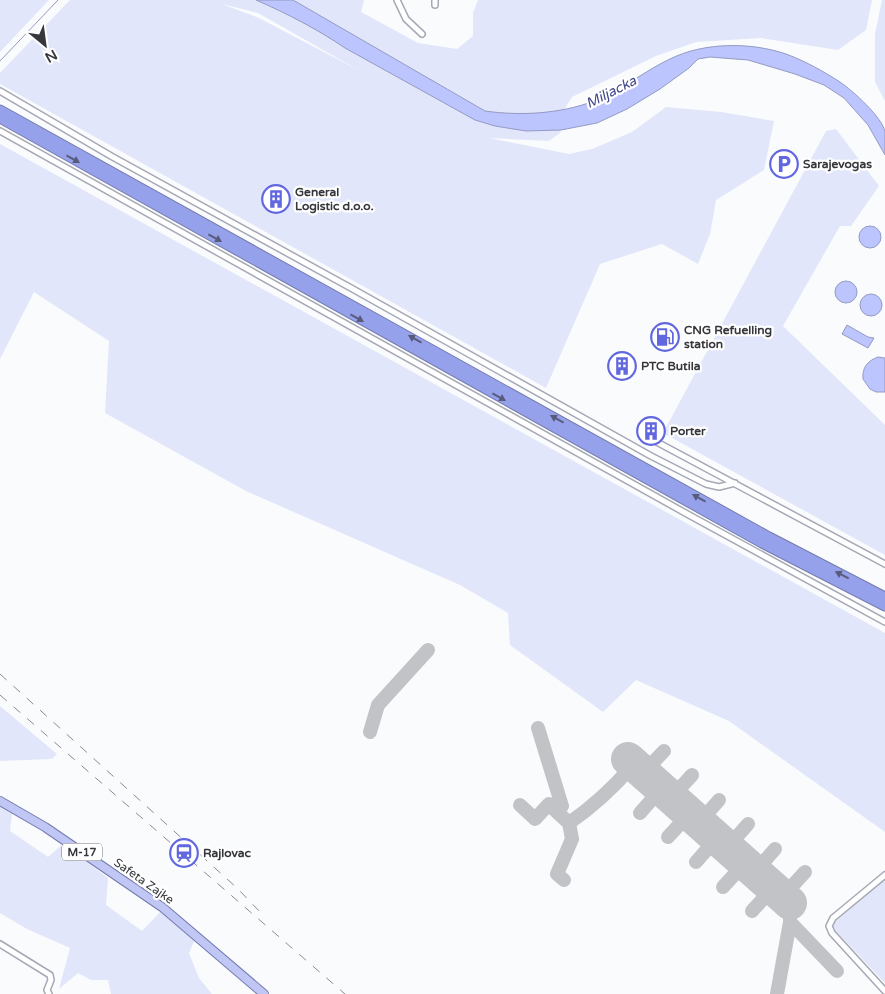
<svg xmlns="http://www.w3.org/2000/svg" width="885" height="994" font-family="'Varela Round',sans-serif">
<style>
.green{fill:#e2e6fa;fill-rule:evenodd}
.water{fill:#bcc5fd;stroke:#949ac3}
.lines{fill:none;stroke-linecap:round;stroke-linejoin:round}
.stream{stroke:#949ac3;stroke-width:1}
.taxiway{stroke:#c2c3c6;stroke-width:14}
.runway{stroke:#c2c3c6;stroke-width:34}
.street-casing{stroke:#a6a9b5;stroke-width:8}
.primary-casing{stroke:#747cae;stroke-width:10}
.highway-casing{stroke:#747cae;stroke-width:11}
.street{stroke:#fff;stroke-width:5}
.primary{stroke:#c0c7f4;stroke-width:8}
.highway{stroke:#96a1ec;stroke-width:9}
.rail{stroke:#8a8b8f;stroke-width:1;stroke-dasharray:9 9;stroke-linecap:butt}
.oneway{fill:#585c7a}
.labels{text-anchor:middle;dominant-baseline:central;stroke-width:4.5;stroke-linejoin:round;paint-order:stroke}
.shield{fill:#fff;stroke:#727376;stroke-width:1}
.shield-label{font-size:11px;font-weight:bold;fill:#36373c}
.poi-label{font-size:12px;font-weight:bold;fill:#36373c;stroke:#fff;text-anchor:start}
.street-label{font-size:12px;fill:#36373c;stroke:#fff}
.water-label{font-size:14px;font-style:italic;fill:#404588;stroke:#fff}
</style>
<rect width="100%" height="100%" fill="#fafbfd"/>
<path class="green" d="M 0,0 L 49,0 L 0,52 Z
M 70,0 L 364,0 L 361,12 L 418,43 L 457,49 L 473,36 L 473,13 L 478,0 L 872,0 L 866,30 L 838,50 L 761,38 L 696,42 L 656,56 L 572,97 L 564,110 L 595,101 L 671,58 L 683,54 L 564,120 L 560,133 L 549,141 L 489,138 L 569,154 L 592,149 L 632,132 L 666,107 L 721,112 L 774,121 L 764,170 L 716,200 L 710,234 L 698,264 L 662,244 L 600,264 L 546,388 L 0,84 L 0,73 ZM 222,4 L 258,13 L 360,71 L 259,18 Z
M 882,0 L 885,0 L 885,101 L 875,82 L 875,34 Z
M 836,129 L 879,186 L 851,226 L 840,226 L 783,326 L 885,425 L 885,555 L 663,433 L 826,131 Z
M 0,144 L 885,633 L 885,832 L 729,721 L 636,680 L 603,712 L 510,645 L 508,613 L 460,585 L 246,491 L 105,413 L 109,341 L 34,292 L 0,359 Z
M 0,706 L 57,754 L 52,759 L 0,761 Z
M 0,807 L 12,814 L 10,831 L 48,857 L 63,844 L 108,878 L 106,905 L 142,931 L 161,911 L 195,939 L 189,953 L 199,978 L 212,994 L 111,994 L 108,980 L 91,980 L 78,973 L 59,989 L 70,948 L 27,929 L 0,913 Z
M 885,879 L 885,983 L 833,928 L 833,923 Z"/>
<path class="water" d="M 256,0 L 293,0 L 485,111 C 520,116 560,114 594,101 C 621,91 644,71 670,59 C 704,42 751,42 786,54 C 805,61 823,71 840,82 C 852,90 883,118 885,132 C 885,139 885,147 885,155 L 868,125 L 844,98 L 824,85 L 795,74 L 748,60 L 710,57 L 698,59 L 689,68 L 660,89 L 627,109 L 597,123 L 561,130 L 526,131 L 495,126 L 475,120 L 345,48 C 317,29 288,14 256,0 Z
M859 237a11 11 0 1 1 22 0a11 11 0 1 1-22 0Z
M835 292a11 11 0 1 1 22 0a11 11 0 1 1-22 0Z
M860 305a11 11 0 1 1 22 0a11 11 0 1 1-22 0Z
M 847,325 L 868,337 L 874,338 L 868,348 L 842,334 Z
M 878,357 L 885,358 L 885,392 L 876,392 L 870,389 L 863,379 C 862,368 867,361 878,357 Z"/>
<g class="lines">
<path class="stream" d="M 0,61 L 58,0"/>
<path class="taxiway" d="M 538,728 L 562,806 L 557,812 L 569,823 C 594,806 614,787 633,765
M 370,732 L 378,705 L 428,650
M 643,773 L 664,751
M 671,798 L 692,775
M 520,805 L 535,819 L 549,804 L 557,812
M 640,813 L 661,789
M 699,823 L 719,800
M 668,837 L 689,814
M 727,848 L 748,824
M 696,862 L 717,838
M 755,872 L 775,849
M 564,880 L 557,874 L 572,839 L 569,823
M 723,887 L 745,863
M 783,896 L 805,872
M 752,911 L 773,888
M 790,922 L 837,971
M 777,994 L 790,922 L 790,903"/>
<path class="runway" d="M 628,759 L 790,903"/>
<defs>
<path id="street" d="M 397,0 L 406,19 L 422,34
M 435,5 L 435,0
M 0,91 L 111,156 L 351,288 L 651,456 L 706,484 L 719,487 L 735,483
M 0,131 L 689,515 L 885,622
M 653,440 L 885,564
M 885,875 L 833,918 L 829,926 L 832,933 L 885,991
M 0,944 L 50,975 L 51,980 L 47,990 L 49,994"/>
<path id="primary" d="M 0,801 L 45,827 L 162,907 L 264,994"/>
<path id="highway" d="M 0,110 L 769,537 L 885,597
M 0,118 L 762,543 L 885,606"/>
</defs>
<use href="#street" class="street-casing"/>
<use href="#primary" class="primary-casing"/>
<use href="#highway" class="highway-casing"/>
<use href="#street" class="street"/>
<use href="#primary" class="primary"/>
<use href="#highway" class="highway"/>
<path class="rail" d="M 0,674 L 237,888 L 262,914
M 0,695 L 345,994"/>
</g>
<defs><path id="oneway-solid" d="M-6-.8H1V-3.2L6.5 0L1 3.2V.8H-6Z" transform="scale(1.25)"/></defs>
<g class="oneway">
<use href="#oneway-solid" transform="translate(73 159) rotate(29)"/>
<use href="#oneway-solid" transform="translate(215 238) rotate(29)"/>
<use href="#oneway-solid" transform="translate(357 318) rotate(29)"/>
<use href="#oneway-solid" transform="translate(415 339) rotate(-151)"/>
<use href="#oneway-solid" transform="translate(499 397) rotate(29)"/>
<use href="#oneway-solid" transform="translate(557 419) rotate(-151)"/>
<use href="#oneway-solid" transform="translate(699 498) rotate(-151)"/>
<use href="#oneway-solid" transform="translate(842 575) rotate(-153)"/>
</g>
<defs>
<symbol id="parking-ring" viewBox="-11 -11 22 22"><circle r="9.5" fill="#fff" stroke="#6167df" stroke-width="1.5"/><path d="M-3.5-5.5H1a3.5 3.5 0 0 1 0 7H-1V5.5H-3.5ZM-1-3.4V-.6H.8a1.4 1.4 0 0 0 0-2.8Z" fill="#6167df"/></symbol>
<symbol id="building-ring" viewBox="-11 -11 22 22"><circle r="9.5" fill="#fff" stroke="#6167df" stroke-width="1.5"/><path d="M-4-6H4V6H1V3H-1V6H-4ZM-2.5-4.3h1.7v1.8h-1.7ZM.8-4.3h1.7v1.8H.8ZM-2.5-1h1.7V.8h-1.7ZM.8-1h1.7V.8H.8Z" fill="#6167df"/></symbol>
<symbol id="fuel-ring" viewBox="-11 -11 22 22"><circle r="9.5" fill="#fff" stroke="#6167df" stroke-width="1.5"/><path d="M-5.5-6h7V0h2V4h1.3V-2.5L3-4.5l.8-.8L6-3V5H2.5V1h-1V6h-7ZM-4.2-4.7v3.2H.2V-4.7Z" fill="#6167df"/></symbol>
<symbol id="station-ring" viewBox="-11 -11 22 22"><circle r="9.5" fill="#fff" stroke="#6167df" stroke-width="1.5"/><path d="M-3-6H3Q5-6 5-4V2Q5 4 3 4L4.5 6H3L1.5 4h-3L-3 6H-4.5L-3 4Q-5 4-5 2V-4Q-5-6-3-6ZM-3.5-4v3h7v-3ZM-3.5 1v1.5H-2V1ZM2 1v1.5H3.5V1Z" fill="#6167df"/></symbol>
</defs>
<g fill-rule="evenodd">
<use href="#parking-ring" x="768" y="148" width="32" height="32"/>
<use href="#building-ring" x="260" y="183" width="32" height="32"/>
<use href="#fuel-ring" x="649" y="321" width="32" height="32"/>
<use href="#building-ring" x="606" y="350" width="32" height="32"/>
<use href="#building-ring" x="635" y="415" width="32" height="32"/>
<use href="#station-ring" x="168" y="837" width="32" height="32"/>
</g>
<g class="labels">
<rect class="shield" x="62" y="843.5" width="40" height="17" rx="4"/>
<g class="shield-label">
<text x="82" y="852">M-17</text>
</g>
<g class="poi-label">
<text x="803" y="164">Sarajevogas</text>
<text x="295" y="192">General<tspan x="295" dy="14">Logistic d.o.o.</tspan></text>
<text x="684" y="330">CNG Refuelling<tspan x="684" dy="14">station</tspan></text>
<text x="641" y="366">PTC Butila</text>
<text x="670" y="431">Porter</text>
<text x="203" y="853">Rajlovac</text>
</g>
<g class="street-label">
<text transform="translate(144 881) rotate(35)">Safeta Zajke</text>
</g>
<g class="water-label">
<text transform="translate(611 92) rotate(-27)">Miljacka</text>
</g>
</g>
<g transform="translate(45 45) rotate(151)" stroke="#ffffff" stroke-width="4" paint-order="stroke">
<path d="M0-4L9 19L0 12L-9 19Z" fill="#36373c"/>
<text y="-8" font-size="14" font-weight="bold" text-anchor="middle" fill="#36373c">N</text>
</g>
</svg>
